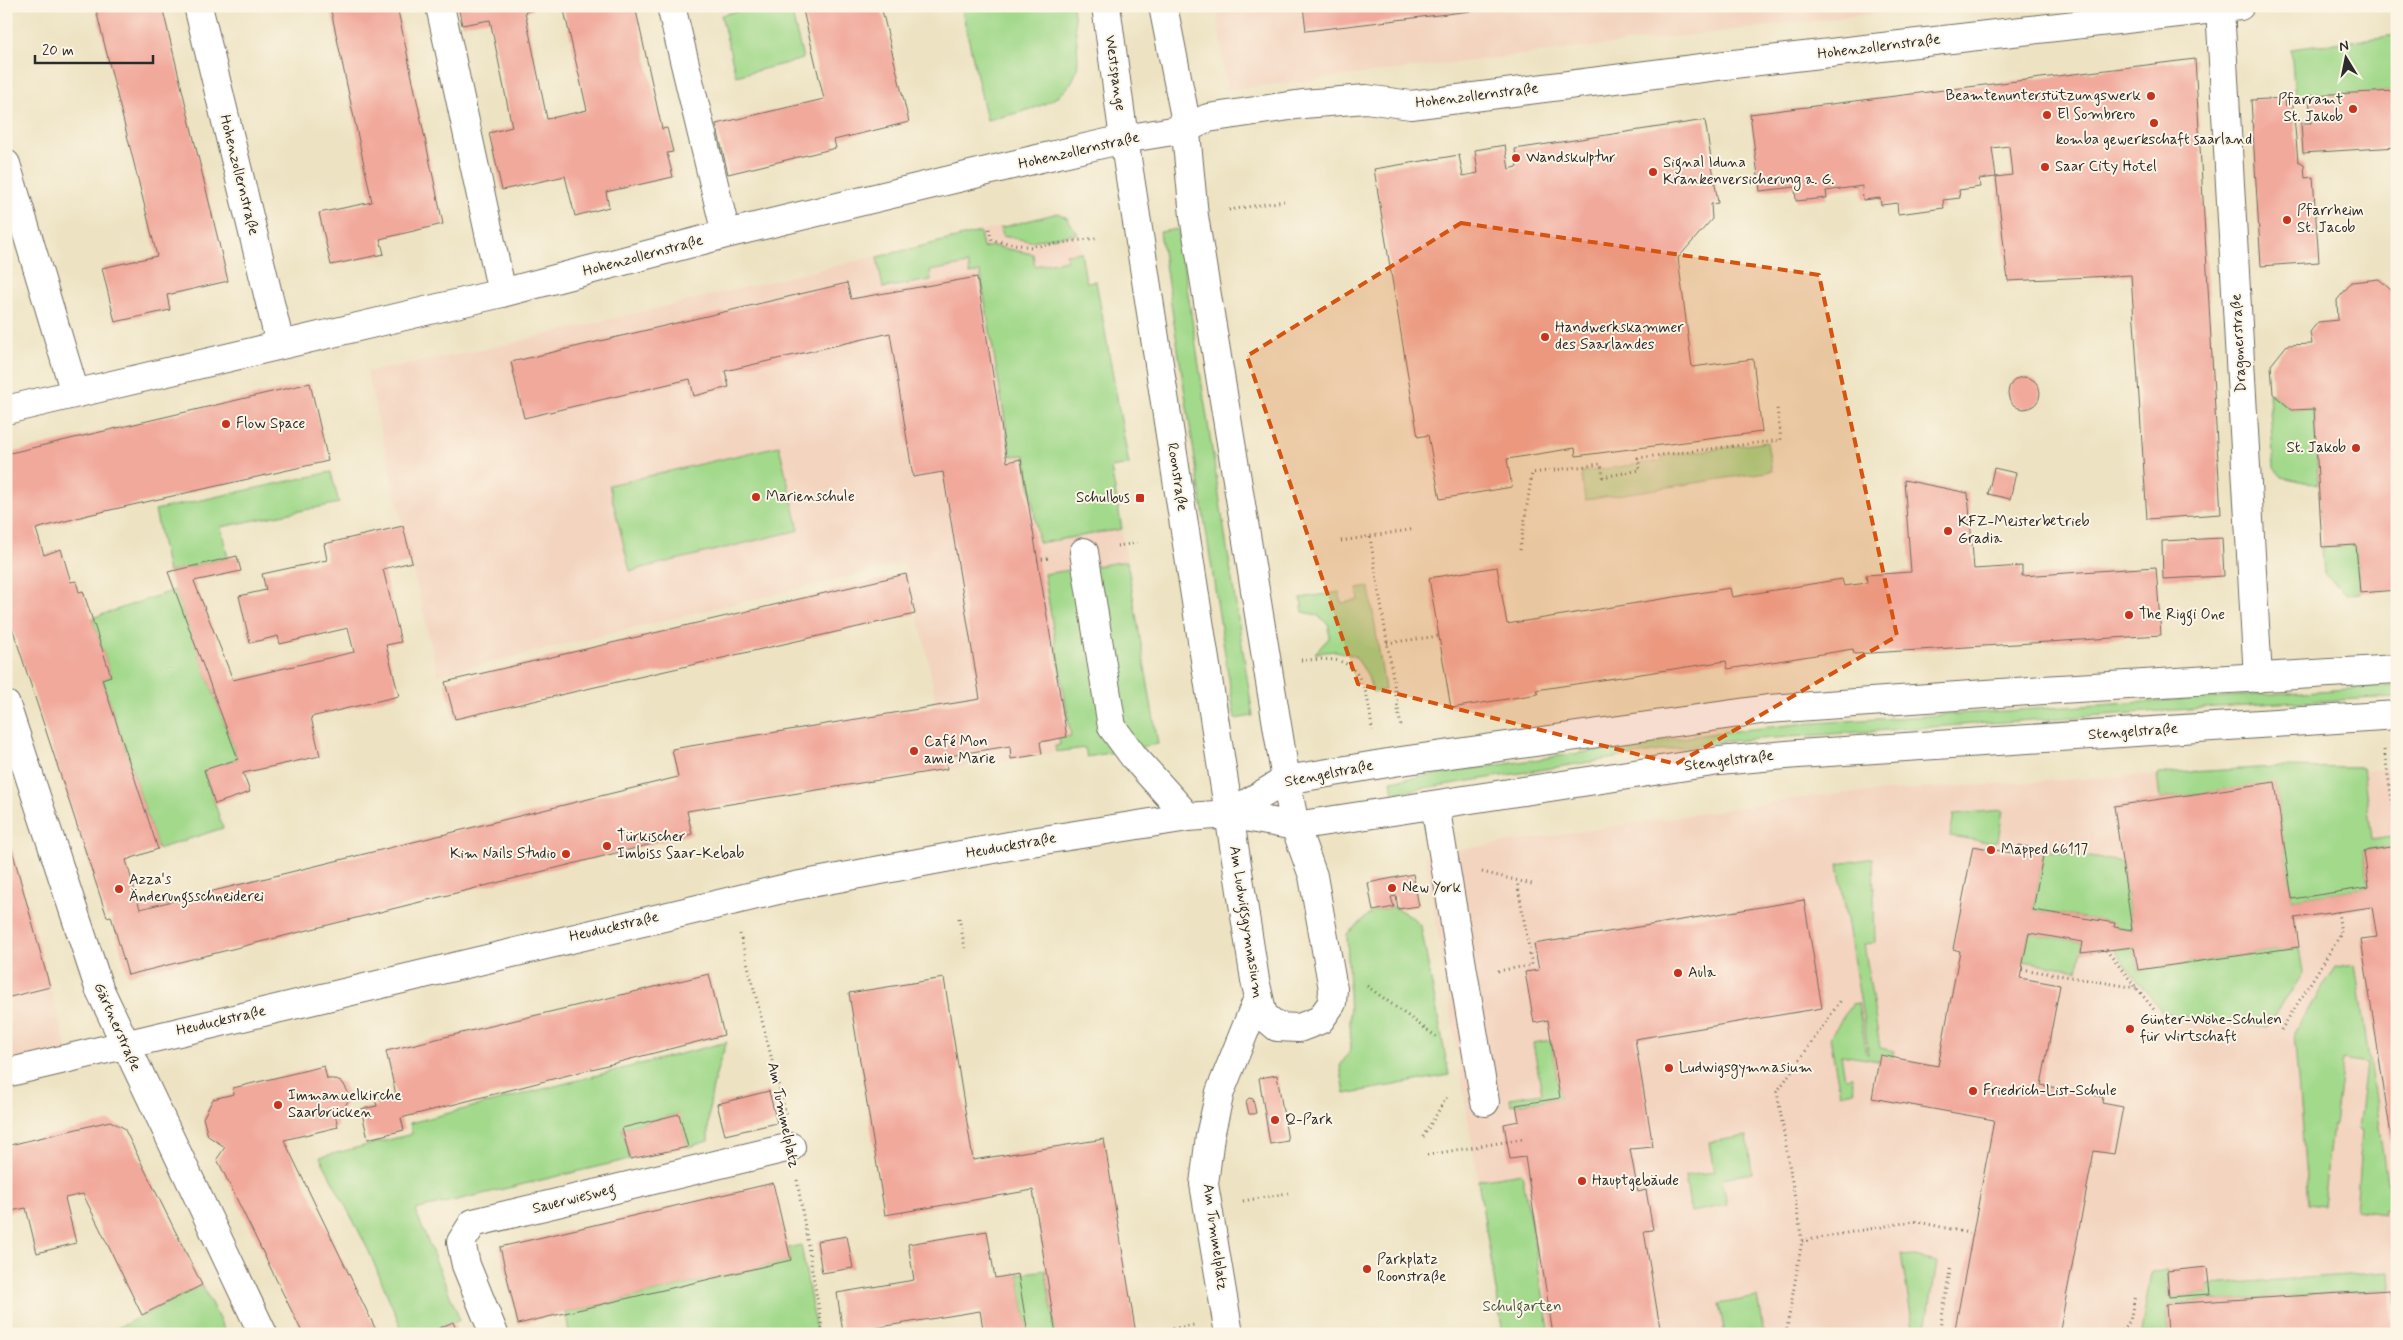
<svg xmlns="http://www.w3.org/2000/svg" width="2403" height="1340" font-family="Mynerve,sans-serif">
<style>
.built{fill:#f3d4bf}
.green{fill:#a2d98b;stroke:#66825b}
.building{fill:#f1a99b}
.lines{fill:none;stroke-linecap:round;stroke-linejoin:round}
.minor-casing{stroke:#6f6b60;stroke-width:30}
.major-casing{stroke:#6f6b60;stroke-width:30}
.path{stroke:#6f6b60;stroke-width:3;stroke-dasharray:1 4;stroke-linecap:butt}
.minor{stroke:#fff;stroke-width:28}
.major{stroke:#fff;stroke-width:28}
.marked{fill:#d5540f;fill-opacity:0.2;stroke:#d5540f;stroke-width:4;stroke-dasharray:10 6;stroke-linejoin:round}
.poi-dot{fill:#c8321e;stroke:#fcf5e5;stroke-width:2}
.labels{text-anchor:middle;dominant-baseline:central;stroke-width:4;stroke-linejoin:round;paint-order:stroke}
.street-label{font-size:15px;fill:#2b2b2b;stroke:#fcf5e5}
.poi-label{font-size:15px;fill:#2b2b2b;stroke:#fcf5e5;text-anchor:start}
.park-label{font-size:15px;fill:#495643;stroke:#fcf5e5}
</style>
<rect width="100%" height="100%" fill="#fcf5e5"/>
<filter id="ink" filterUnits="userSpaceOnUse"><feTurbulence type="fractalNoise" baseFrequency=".02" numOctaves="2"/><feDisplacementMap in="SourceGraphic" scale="10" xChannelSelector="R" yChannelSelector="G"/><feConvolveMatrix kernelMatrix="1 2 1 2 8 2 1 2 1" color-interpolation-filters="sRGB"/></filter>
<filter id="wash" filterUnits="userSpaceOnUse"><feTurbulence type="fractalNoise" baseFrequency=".0096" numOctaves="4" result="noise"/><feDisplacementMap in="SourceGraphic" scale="20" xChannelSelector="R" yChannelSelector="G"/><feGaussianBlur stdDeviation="1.12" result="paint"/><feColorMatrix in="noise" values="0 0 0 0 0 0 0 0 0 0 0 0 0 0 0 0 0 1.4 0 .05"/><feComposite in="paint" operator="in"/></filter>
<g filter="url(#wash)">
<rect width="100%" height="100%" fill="#ede3c3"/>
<path class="built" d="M 1217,6 L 1939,6 L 1226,90 Z
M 1058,213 L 1067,218 L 1078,234 L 1086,282 L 1096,281 L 1129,465 L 1111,468 L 1158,744 L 1087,757 L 1085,748 L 947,769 L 927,653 L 904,563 L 438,675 L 367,372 L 482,350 Z
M 2274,767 L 2397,770 L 2397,1334 L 1503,1334 L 1425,855 L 1822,795 Z
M 6,825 L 69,1057 L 6,1073 Z"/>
<path class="green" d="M 760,6 L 790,6 L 803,59 L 736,76 L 721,15 Z
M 961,6 L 1073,6 C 1074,20 1080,57 1077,69 C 1067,107 1019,112 987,120 Z
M 2397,35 L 2397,91 L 2295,97 L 2291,49 Z
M 1058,213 L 1067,218 L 1078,234 L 1030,241 L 1002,236 L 1000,228 Z
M 1178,229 L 1253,716 L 1235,719 L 1160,232 Z
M 980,232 L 983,248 L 993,246 L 1033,254 L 1035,266 L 1067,260 L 1066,254 L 1081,252 L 1086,282 L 1096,281 L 1129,465 L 1111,468 L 1122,529 L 1039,543 L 1025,455 L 1011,456 L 980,272 L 970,274 L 968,264 L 930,271 L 931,280 L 883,288 L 877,257 Z
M 2269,394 L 2273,394 L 2292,410 L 2314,409 L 2318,485 L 2282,477 L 2274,468 Z
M 1767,442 L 1772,471 L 1585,500 L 1581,472 L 1662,461 L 1662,456 Z
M 779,446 L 799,530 L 630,571 L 609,485 Z
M 331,472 L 339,503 L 221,527 L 228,558 L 168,572 L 155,510 Z
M 2356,545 L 2360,593 L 2347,594 L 2324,574 L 2322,547 Z
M 1127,561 L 1158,744 L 1087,757 L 1085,748 L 1056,752 L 1055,746 L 1060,745 L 1059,738 L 1071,736 L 1044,574 Z
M 1369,587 L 1385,690 L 1373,692 L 1367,674 L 1355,656 L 1336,651 L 1315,653 L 1329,638 L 1329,625 L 1317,615 L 1303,612 L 1301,598 L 1339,592 L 1342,603 L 1359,600 L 1357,589 Z
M 175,590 L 238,759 L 204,771 L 223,828 L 158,849 L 102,679 L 111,676 L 92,618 Z
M 2397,686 L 2397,697 L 2261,704 L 1717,742 L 1393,793 L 1391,781 L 1715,733 L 1799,724 Z
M 2274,767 L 2363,768 L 2372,839 L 2397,835 L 2397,846 L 2364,851 L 2369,887 L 2292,899 L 2275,783 L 2160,799 L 2157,774 Z
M 2003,810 L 1998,841 L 1987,842 L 1950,836 L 1954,814 Z
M 2044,850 L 2122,862 L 2132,930 L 2114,927 L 2114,923 L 2033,910 Z
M 1873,858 L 1875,943 L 1864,944 L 1880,1048 L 1894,1051 L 1892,1058 L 1879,1061 L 1841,1055 L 1845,1078 L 1852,1077 L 1854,1091 L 1840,1094 L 1830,1037 L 1852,1004 L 1858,1003 L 1867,1054 L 1869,1054 L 1838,864 Z
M 1394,907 L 1412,917 L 1421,927 L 1449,1075 L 1345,1094 L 1340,1066 L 1351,1049 L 1347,934 L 1373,911 Z
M 2029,933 L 2083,942 L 2078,970 L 2023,961 Z
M 2134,947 L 2138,970 L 2299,947 L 2303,973 L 2267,1028 L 2163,1013 L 2113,949 Z
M 2355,964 L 2391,1209 L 2383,1210 L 2384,1214 L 2356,1210 L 2362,1131 L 2358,1130 L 2366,1064 L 2343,1060 L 2335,1125 L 2332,1125 L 2323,1206 L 2308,1204 L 2294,1032 L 2335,967 Z
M 1551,1040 L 1560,1098 L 1511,1105 L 1510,1098 L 1542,1093 L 1533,1043 Z
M 727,1042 C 713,1077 708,1103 708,1141 L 688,1147 L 678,1114 L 622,1128 L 630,1159 L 415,1210 L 460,1320 L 426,1334 L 404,1334 L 367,1247 L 320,1157 L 412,1134 L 410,1123 Z
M 1747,1136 L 1752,1173 L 1722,1178 L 1727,1205 L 1691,1212 L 1685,1176 L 1714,1172 L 1709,1142 Z
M 1522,1173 L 1550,1334 L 1503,1334 L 1478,1180 Z
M 801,1245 L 817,1334 L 569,1334 L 566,1313 L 791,1260 L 788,1248 Z
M 1901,1254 L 1937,1262 L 1925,1334 L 1914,1334 Z
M 1045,1270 L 1056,1334 L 1028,1334 L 1018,1274 Z
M 2167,1271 L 2169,1297 L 2209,1294 L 2209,1285 L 2389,1272 L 2390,1290 L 2166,1304 L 2168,1334 L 2141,1334 L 2151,1272 Z
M 202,1285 L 225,1331 L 219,1334 L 106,1334 Z
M 1757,1297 L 1764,1334 L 1725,1334 L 1719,1304 Z"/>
<g id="blocks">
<path class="building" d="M 95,6 L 162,6 L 228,281 L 167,295 L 170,310 L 115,322 L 102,268 L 157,256 Z
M 330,6 L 397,6 L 443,224 L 380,239 L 384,254 L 331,265 L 319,213 L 372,202 Z
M 458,6 L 533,6 L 533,10 L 525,12 L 547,119 L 587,110 L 563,6 L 635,6 L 662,129 L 667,128 L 673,152 L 667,153 L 673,177 L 606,192 L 609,207 L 575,216 L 565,176 L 502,190 L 489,133 L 512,127 L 490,20 L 462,25 Z
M 802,6 L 881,6 L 909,122 L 834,140 L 836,148 L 728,174 L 716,124 L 824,99 Z
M 1303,6 L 1504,6 L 1504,7 L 1306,31 Z
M 2195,59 L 2221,514 L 2147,519 L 2131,275 L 2008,281 L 1996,177 L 2012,175 L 2009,146 L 1992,148 L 1996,177 L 1979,179 L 1980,187 L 1959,190 L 1960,198 L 1943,200 L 1944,208 L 1898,214 L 1897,203 L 1881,205 L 1880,198 L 1863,200 L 1862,186 L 1826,191 L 1827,198 L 1796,201 L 1795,187 L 1760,191 L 1750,114 Z
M 2397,91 L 2397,147 L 2303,153 L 2301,123 L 2311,123 L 2309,95 Z
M 2292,95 L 2298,161 L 2304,164 L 2305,178 L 2313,177 L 2319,262 L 2261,266 L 2251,100 L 2284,98 L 2286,106 L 2285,96 Z
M 1705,120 L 1718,203 L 1711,204 L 1712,219 L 1678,258 L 1692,367 L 1753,359 L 1762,432 L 1576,456 L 1575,448 L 1507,459 L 1512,487 L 1440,499 L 1428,435 L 1418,437 L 1374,169 L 1459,155 L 1463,176 L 1478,173 L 1475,150 L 1505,145 L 1509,169 L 1517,167 L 1515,149 Z
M 977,277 L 1007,462 L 1021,459 L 1067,737 L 1040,742 L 1042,754 L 1011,759 L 1010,746 L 965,753 L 945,757 L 947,769 L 687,811 L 692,834 L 128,975 L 111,916 L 107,917 L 6,609 L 6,454 L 310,383 L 328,461 L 88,515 L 36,529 L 44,555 L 61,549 L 71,582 L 76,581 L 79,592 L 83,591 L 111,676 L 102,679 L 158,849 L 126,860 L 140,909 L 678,777 L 672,749 L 980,699 L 943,472 L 913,477 L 890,333 L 725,371 L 729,387 L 694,396 L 690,379 L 524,418 L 511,362 L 847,283 L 851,299 Z
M 2379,279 L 2392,291 L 2397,286 L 2397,590 L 2360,593 L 2356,545 L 2322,547 L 2314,409 L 2292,410 L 2273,394 L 2271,365 L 2287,345 L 2312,344 L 2310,332 L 2318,322 L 2338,320 L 2337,300 L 2352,282 Z
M2008 393a16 16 0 1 1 32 0a16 16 0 1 1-32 0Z
M 1994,468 L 2016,473 L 2010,499 L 1988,494 Z
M 1904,480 L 1968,493 L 1974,569 L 2022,566 L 2022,576 L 2156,567 L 2161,635 L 1854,654 L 1853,649 L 1728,669 L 1726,661 L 1536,690 L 1538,694 L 1451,708 L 1429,578 L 1497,567 L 1507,624 L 1730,588 L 1732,597 L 1842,579 L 1844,586 L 1867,583 L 1866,575 L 1911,572 Z
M 403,526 L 412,562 L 383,569 L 401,642 L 386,645 L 399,696 L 311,717 L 320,756 L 243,773 L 250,792 L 215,804 L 204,770 L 238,759 L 168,572 L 237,556 L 241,571 L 194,581 L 233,680 L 354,652 L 348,628 L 280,644 L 278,636 L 250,643 L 239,596 L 266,590 L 262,574 L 327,560 L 324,544 Z
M 2222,538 L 2224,576 L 2163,579 L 2162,541 Z
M 906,574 L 915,614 L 455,719 L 445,682 Z
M 2275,782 L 2292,899 L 2369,887 L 2364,851 L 2397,846 L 2397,1175 L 2361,939 L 2377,937 L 2372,907 L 2295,918 L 2299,947 L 2138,970 L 2134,947 L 2081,953 L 2083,942 L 2029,933 L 2020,978 L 2060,985 L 2041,1085 L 2103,1097 L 2102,1103 L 2123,1107 L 2114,1154 L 2094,1151 L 2059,1334 L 1954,1334 L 1994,1120 L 1872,1098 L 1880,1055 L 1938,1066 L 1960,951 L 1953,949 L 1973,846 L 2017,854 L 2019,845 L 2044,850 L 2033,910 L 2115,923 L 2114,927 L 2132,930 L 2114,806 Z
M 6,828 L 50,987 L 6,998 Z
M 1413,874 L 1419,906 L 1398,909 L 1396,896 L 1391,897 L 1394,907 L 1373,911 L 1368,883 Z
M 1804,900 L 1822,1008 L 1635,1039 L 1653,1147 L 1630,1149 L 1638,1192 L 1646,1190 L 1653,1230 L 1644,1231 L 1661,1334 L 1553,1334 L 1525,1157 L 1510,1159 L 1504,1124 L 1519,1121 L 1516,1105 L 1560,1098 L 1548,1020 L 1534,1023 L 1525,972 L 1539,970 L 1534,944 Z
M 709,974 L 724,1035 L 401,1118 L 404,1130 L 368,1139 L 361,1109 L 377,1106 L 375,1099 L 396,1095 L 386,1051 Z
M 944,978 L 973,1160 L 1104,1139 L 1136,1334 L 1056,1334 L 1033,1190 L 885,1215 L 849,993 Z
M 324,1066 L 327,1079 L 334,1079 L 343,1083 L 348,1092 L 348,1101 L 344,1108 L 335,1114 L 338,1127 L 284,1140 L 378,1334 L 303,1334 L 217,1159 L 225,1147 L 208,1136 L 203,1118 L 213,1099 L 234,1094 L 233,1088 Z
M 1277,1075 L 1288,1141 L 1270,1144 L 1259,1078 Z
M 769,1091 L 777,1123 L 725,1135 L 717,1104 Z
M 1249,1098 L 1253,1099 L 1256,1113 L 1254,1114 L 1249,1114 L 1246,1101 Z
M 679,1114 L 688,1147 L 630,1159 L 622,1128 Z
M 110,1121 L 124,1128 L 202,1285 L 142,1315 L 83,1194 L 65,1198 L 76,1243 L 37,1253 L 26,1208 L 6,1212 L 6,1146 Z
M 773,1183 L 791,1260 L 518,1324 L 500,1247 Z
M 987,1231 L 995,1278 L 1018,1274 L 1028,1334 L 984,1334 L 980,1311 L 843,1333 L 837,1293 L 914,1280 L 908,1244 Z
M 847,1236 L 853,1268 L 822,1273 L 817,1241 Z
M 2207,1267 L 2210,1294 L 2169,1297 L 2167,1271 Z
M 2390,1290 L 2393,1334 L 2168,1334 L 2166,1304 Z
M 453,1322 L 458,1334 L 426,1334 Z"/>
</g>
</g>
<g filter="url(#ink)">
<use href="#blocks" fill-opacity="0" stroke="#6f6b60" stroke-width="1"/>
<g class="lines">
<defs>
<path id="minor" d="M 198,6 L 280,344
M 440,6 L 502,293
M 671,6 L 726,234
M 2220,8 L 2258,678
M 6,164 L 75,393
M 6,410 L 502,293 L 726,234 L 1037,159 L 1124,139 L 1185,129 L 1208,118 L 1303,104 L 1366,99 L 1411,105 L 1725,65 L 2240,6
M 1084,552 L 1112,727 L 1134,757 L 1188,817
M 6,705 L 99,988 L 263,1334
M 1435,805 L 1485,1102
M 6,1073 L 795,886 L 1025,843 L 1188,817 L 1229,814 L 1255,980 L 1263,1015 L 1277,1027 L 1299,1028 L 1320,1020 L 1332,1003 L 1333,989 L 1313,876 L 1295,826 L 1286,780
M 494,1334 L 466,1265 L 461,1242 L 473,1223 L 791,1147
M 1229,1334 L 1204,1184 L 1210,1136 L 1220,1092 L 1258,998"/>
<path id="major" d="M 1106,6 L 1124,139 L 1229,814
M 1163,6 L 1184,112 L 1194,216 L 1286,780
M 1229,814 L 1286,780 L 1394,762 L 1768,709 L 2043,690 L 2397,669
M 1229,814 L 1295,826 L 1719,761 L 1798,754 L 2397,715"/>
</defs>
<use href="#minor" class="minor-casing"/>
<use href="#major" class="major-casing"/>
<path class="path" d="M 1229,210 L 1284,201
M 989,229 L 992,240 L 1031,247 L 1096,238
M 1370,537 L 1401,727
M 1341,541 L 1415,529
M 1117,546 L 1137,543
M 1520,550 L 1532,473 L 1601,464 L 1603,477 L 1640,470 L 1638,458 L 1781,440 L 1777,408
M 1037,560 L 1049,558
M 1387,643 L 1439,636
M 1301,660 C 1313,660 1328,658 1339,661 C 1366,669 1370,707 1372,731
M 2384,750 L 2397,830
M 1482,872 L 1532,884
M 959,918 L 965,948
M 740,934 L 786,1115
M 2106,950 L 2156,1012
M 2022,969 L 2137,988
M 1498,971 L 1532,965 L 1517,881
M 1367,986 L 1438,1038
M 2281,1030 L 2341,934 L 2338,911
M 1423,1137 L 1448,1095
M 1427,1155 L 1522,1139
M 797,1180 L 823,1334
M 1243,1201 L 1288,1193
M 1802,1241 L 1914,1221 L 1973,1234
M 1138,1334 L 1194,1325
M 1786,1334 L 1802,1241 L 1777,1092 L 1841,1000
M 1939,1334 L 1951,1265
M 2118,1334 L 2130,1321 L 2135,1295"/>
<use href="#minor" class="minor"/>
<use href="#major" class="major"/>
</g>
</g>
<path class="marked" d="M 1461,223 L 1819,275 L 1897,636 L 1676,764 L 1358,684 L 1247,356 Z"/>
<g class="poi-dot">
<circle cx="2151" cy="96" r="5"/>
<circle cx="2353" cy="109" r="5"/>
<circle cx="2047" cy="115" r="5"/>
<circle cx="2154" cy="123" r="5"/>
<circle cx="1516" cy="158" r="5"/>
<circle cx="2045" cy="167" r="5"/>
<circle cx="1653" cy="172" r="5"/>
<circle cx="2287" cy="220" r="5"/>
<circle cx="1545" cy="337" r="5"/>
<circle cx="226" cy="424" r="5"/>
<circle cx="2356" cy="448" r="5"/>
<circle cx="756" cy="497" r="5"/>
<rect x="1135" y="493" width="10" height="10" rx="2.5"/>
<circle cx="1948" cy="531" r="5"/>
<circle cx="2129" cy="615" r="5"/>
<circle cx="914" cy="751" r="5"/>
<circle cx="607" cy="846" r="5"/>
<circle cx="1991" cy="850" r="5"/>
<circle cx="566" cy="854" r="5"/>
<circle cx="1392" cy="888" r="5"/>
<circle cx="119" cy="889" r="5"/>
<circle cx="1678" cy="973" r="5"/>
<circle cx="2130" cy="1029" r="5"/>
<circle cx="1669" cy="1068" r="5"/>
<circle cx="1973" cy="1091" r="5"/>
<circle cx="278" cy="1105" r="5"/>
<circle cx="1275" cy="1120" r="5"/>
<circle cx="1582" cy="1181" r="5"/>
<circle cx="1367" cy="1269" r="5"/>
</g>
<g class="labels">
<g class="street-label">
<text transform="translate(1879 47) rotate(-7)">Hohenzollernstraße</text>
<text transform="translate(1115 73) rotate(82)">Westspange</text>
<text transform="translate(1477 96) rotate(-7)">Hohenzollernstraße</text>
<text transform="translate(1079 151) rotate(-13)">Hohenzollernstraße</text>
<text transform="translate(239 175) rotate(76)">Hohenzollernstraße</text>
<text transform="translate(643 256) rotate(-15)">Hohenzollernstraße</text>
<text transform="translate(2239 343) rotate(-93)">Dragonerstraße</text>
<text transform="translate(1177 477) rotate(81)">Roonstraße</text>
<text transform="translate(2133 732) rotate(-4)">Stengelstraße</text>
<text transform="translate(1729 761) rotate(-7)">Stengelstraße</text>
<text transform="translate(1329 774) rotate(-11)">Stengelstraße</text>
<text transform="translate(1011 846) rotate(-10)">Heuduckstraße</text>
<text transform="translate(1246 922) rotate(81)">Am Ludwigsgymnasium</text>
<text transform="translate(614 927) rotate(-13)">Heuduckstraße</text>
<text transform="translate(221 1021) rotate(-13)">Heuduckstraße</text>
<text transform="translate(117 1027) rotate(66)">Gärtnerstraße</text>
<text transform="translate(783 1115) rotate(78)">Am Tummelplatz</text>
<text transform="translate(574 1199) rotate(-14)">Sauerwiesweg</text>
<text transform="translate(1215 1237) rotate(82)">Am Tummelplatz</text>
</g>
<g class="poi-label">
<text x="2141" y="96" text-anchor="end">Beamtenunterstützungswerk</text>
<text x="2343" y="100" text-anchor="end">Pfarramt<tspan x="2343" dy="17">St. Jakob</tspan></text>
<text x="2057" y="115">El Sombrero</text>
<text x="2154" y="140" text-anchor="middle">komba gewerkschaft saarland</text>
<text x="1526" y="158">Wandskulptur</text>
<text x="1663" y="163">Signal Iduna<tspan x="1663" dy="17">Krankenversicherung a. G.</tspan></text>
<text x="2055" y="167">Saar City Hotel</text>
<text x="2297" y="211">Pfarrheim<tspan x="2297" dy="17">St. Jacob</tspan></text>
<text x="1555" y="328">Handwerkskammer<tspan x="1555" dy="17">des Saarlandes</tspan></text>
<text x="236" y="424">Flow Space</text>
<text x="2346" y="448" text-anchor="end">St. Jakob</text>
<text x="766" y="497">Marienschule</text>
<text x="1130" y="498" text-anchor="end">Schulbus</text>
<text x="1958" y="522">KFZ-Meisterbetrieb<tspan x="1958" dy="17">Gradia</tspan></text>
<text x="2139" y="615">The Riggi One</text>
<text x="924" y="742">Café Mon<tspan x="924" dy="17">amie Marie</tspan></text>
<text x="617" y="837">Türkischer<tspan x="617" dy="17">Imbiss Saar-Kebab</tspan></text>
<text x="2001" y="850">Mapped 66117</text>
<text x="556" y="854" text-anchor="end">Kim Nails Studio</text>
<text x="129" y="880">Azza's<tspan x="129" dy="17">Änderungsschneiderei</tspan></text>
<text x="1402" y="888">New York</text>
<text x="1688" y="973">Aula</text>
<text x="2140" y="1020">Günter-Wöhe-Schulen<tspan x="2140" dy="17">für Wirtschaft</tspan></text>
<text x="1679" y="1068">Ludwigsgymnasium</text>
<text x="1983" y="1091">Friedrich-List-Schule</text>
<text x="288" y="1096">Immanuelkirche<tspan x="288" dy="17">Saarbrücken</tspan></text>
<text x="1285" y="1120">Q-Park</text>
<text x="1592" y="1181">Hauptgebäude</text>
<text x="1377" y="1260">Parkplatz<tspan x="1377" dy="17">Roonstraße</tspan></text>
</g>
<g class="park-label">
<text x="1522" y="1307">Schulgarten</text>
</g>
</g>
<rect width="2403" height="1340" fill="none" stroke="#fcf5e5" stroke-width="25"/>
<g transform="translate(2346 58) rotate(350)" stroke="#fcf5e5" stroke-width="4" paint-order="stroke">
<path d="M0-4L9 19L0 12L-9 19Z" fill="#2b2b2b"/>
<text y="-8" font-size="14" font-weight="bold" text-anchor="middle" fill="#2b2b2b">N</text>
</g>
<path d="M35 55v8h118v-8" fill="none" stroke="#2b2b2b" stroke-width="2.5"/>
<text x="42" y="55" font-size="15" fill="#2b2b2b" stroke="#fcf5e5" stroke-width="4" paint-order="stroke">20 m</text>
</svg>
